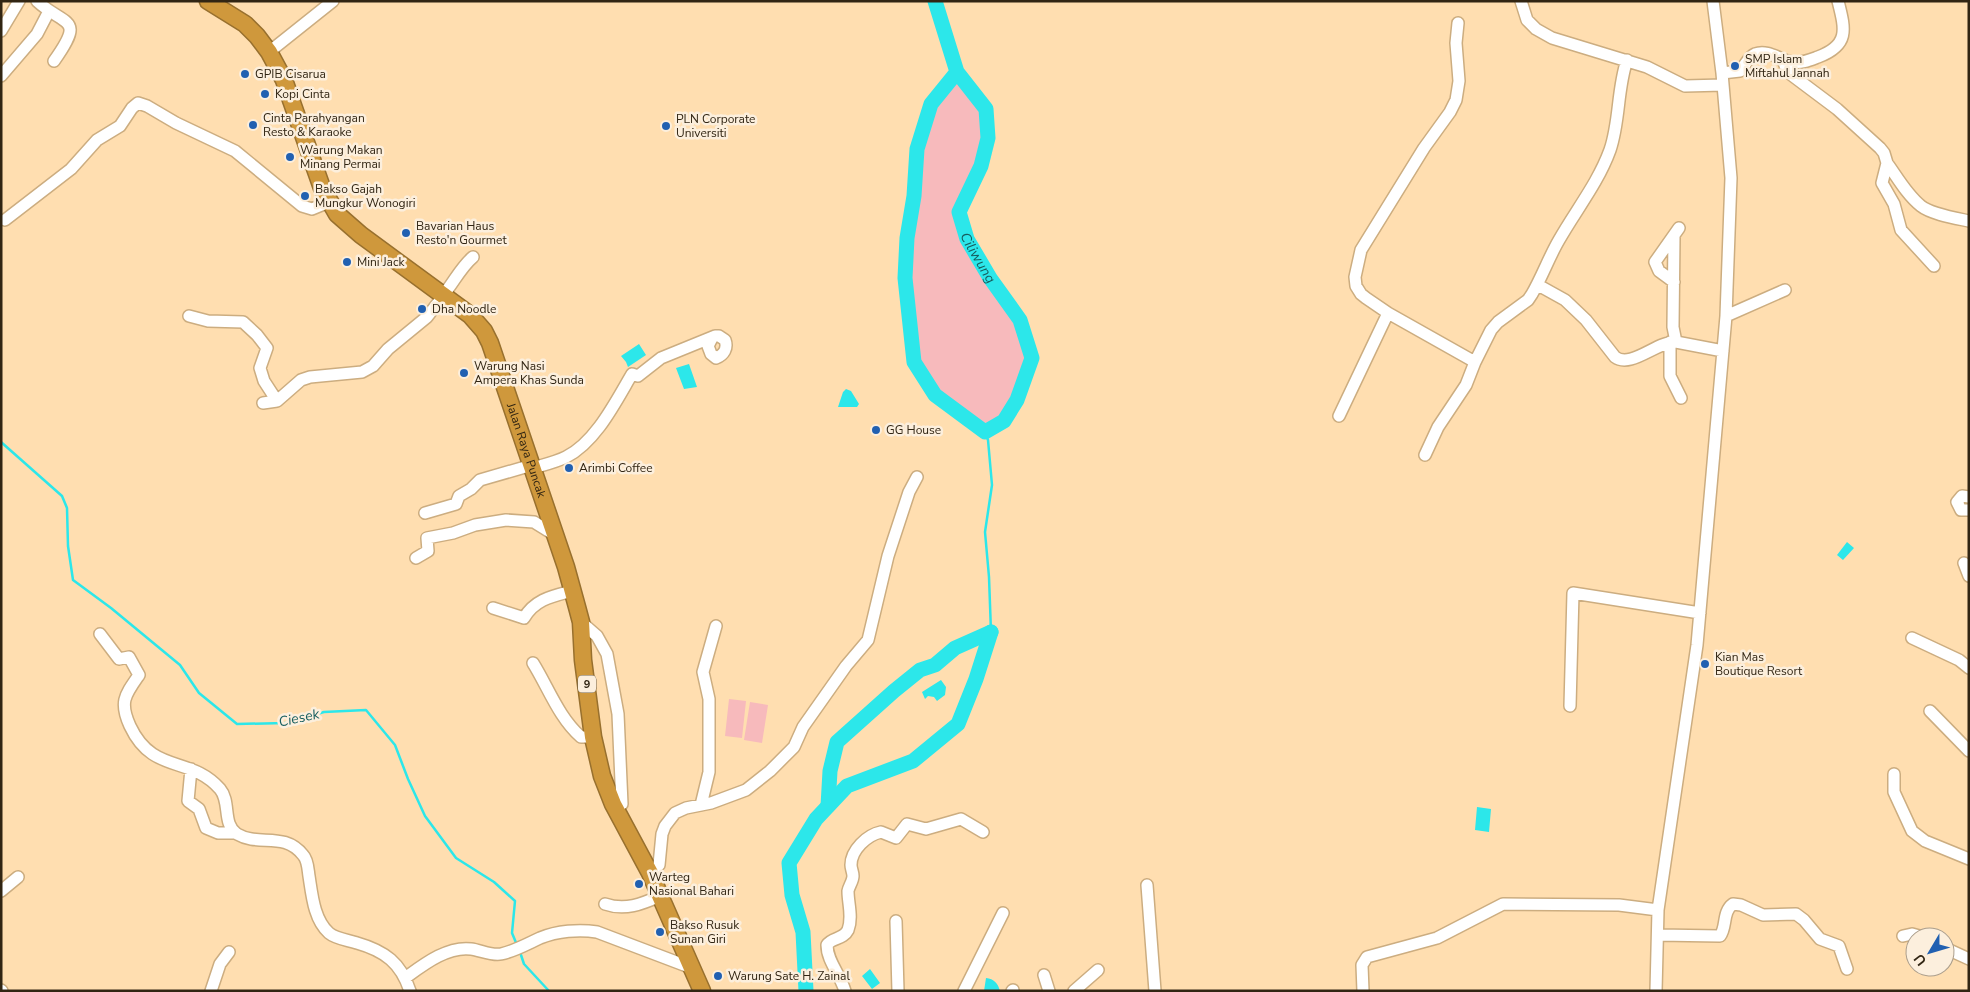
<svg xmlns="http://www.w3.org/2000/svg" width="1970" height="992" font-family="'Nunito Sans',sans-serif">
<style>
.green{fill:#f7babc}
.water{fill:#2ce7ea}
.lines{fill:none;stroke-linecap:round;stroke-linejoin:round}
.stream{stroke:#2ce7ea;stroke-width:2.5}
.river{stroke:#2ce7ea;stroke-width:15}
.minor-casing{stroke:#ccad80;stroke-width:14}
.highway-casing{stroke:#98702e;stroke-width:19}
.minor{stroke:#fff;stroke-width:11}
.highway{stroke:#cf983c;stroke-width:16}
.poi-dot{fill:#2160b1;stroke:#fcefdd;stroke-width:2}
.labels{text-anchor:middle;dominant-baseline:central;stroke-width:5;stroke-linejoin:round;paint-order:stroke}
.shield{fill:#fcefdd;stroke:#6e6250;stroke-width:1}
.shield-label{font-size:11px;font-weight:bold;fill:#312513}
.poi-label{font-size:12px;fill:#312513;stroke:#fcefdd;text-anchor:start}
.street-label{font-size:12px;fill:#312513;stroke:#fcefdd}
.water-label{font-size:14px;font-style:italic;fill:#175e5f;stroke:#fcefdd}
</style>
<rect width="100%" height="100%" fill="#ffdeb0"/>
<path class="green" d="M 957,72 L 986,109 L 988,138 L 981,166 L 959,212 L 967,239 L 990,278 L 1020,320 L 1032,358 L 1017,400 L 1004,421 L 985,432 L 935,395 L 914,362 L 905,278 L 907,238 L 914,196 L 917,149 L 931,104 Z
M 729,699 L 746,701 L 742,738 L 725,736 Z
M 750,702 L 768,705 L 762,743 L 744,740 Z"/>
<path class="water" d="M 639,344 L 646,355 L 628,367 L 626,362 L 621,356 Z
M 689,364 L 697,387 L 684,389 L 676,368 Z
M 846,389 L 851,391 L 859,404 L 857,407 L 838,407 L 843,392 Z
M 1847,542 L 1854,548 L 1843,560 L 1837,555 Z
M 941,680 L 946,687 L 945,695 L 937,701 L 934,697 L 928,696 L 925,699 L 922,692 Z
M 1477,807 L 1491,809 L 1489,832 L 1475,830 Z
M 870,969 L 880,983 L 872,989 L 862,976 Z
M 986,978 C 994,979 998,983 1000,991 L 984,991 Z"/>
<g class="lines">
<path class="stream" d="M 985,432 L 988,440 L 992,485 L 985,532 L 989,577 L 991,632
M 1,442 L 62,496 L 67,508 L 68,546 L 73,580 L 111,608 L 180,665 L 199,693 L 237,724 L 285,723 L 324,712 L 366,710 L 395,745 L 408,779 L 425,816 L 456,858 L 494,882 L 515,901 L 512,933 L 517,945
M 520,952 L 524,964 L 549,991"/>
<g class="river">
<path id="s1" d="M 935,1 L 957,72 L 986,109 L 988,138 L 981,166 L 959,212 L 967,239 L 990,278 L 1020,320 L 1032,358 L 1017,400 L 1004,421 L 985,432 L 935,395 L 914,362 L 905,278 L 907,238 L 914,196 L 917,149 L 931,104 L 957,72"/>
<path d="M 828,806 L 830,771 L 837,742 L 894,691 L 920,670 L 935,665 L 955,648 L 991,632"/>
<path d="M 806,991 L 803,932 L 792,895 L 789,863 L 816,819 L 847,786 L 913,761 L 958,724 L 976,679 L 991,632"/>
</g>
<defs>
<path id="minor" d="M 37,1 C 65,27 86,16 54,61
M 1521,1 L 1527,20 L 1536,29 L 1552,38 L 1647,67 L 1685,86 L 1723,85
M 1458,23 L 1456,43 L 1459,81 L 1456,100 L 1450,112 L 1424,148 L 1361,250 L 1355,277 L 1356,286 L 1361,294 L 1366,298 L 1388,313 L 1475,362
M 1,31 L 19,1
M 269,52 L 333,1
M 1783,60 L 1786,68 L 1789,73 L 1837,109 L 1880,148 L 1884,153 L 1887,163 L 1882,183 L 1894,204 L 1901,230 L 1934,266
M 1722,73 L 1740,71 C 1745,66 1748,57 1755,54 C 1768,49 1780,60 1792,62 C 1801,64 1810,60 1818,57 C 1850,45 1845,29 1838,1
M 1,76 L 37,34 L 49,11
M 1887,163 C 1897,177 1907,195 1921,206 C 1931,214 1955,218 1969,221
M 5,220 L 71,169 L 97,140 L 120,126 L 132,108 L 138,103 L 147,106 L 176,123 L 235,151 L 302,206 L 312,209 L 329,202
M 1674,236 L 1673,327 L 1676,342 L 1723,351
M 1674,282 L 1659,271 L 1655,262 L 1679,228
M 1538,285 L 1565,300 L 1586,320 L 1615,357 C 1631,369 1657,341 1676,342
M 444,294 C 454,282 461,267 473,257
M 189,316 L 208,321 L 243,322 L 257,335 L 267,348 L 260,368 L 264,381 L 277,401
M 1726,316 L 1785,290
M 1670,342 L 1670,376 L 1681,398
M 263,403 L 277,401 L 301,380 L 310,377 L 362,372 L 373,366 L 388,349 L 427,317 L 444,295
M 1339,416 L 1388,313
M 1425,455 L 1438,427 L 1466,385 L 1475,362 L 1491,330 L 1498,322 L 1528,300 L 1532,294 C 1542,277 1549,257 1559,240 C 1576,210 1598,183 1610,150 C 1620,121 1617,89 1627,60
M 533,468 C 543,465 556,462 566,457 C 596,442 616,401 632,374 L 638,376 L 661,358 L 715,336 L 719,336 L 725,340 C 728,348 724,355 716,358 L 711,354 L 708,346 L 712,338
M 1969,497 L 1962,496 L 1957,502 L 1961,510 L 1969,510
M 425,513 L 456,504 L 459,496 L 471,489 L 480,480 L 532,465
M 416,558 L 428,551 L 427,538 L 453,533 L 475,525 L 506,520 L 534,522 L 555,535
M 1964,563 L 1969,576
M 493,608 L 524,618 C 535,599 553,596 572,591
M 581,622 L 597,636 L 607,654 L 618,714 L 622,804
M 100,634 L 119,659 L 129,657 L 139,675 C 125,695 119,702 130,726 C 153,775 190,755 220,789 C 231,802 222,824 237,834 C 259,847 284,831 303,855 C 308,860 308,870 309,876 C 312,895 314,920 329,933 C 336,939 348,940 357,943 C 385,951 401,963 410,991
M 1912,638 L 1959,660 L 1969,668
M 533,663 C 548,687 559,718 581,737 L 593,737
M 1570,706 L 1573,593 L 1700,613
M 1930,711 L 1969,751
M 191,769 L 188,801 L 199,809 L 206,828 L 218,833 L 236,833
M 1894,774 L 1894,792 L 1912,831 L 1925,841 L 1969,859
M 701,805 L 709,772 L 709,699 L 703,672 L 716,626
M 650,873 L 659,865 L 662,834 L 665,826 L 675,813 L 686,808 L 711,803 L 746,790 L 770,771 L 794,747 L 803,727 L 846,666 L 868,640 L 888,556 L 909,492 L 917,477
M 1147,885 L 1155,991
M 1,891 L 18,877
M 605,904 C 625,911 642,904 660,896
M 896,921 L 898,991
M 1658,935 L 1720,936 C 1727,927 1722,912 1733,904 L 1741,905 L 1763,915 L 1796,914 L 1804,920 L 1820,939 L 1839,946 L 1847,969
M 1903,936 L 1912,934 L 1923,937
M 1945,948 L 1969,959
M 1044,975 L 1049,991
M 405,978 C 423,965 447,946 471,949 C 480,950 492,956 501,954 C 515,951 527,944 540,938 C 557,931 579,929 597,932 L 692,968
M 1,990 L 2,991
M 211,991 L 220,964 L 229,952
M 845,991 C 840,974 827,961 827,945 C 832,937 843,940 848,930 C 853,917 848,904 848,891 C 849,886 853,881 853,876 C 853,872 851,869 851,865 C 851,850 867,835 881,832 L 896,838 L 907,824 L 926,829 L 961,819 L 983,832
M 964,991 L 1003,913
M 1012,991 L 1013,990
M 1074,991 L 1098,970
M 1363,991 L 1362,965 L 1367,957 L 1437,938 L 1503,904 L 1619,905 L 1658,910
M 1656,991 L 1658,910 L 1697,645 L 1726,316 L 1731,178 L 1722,73 L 1713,1"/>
<g id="highway">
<path id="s2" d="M 208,1 L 245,24 L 257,36 L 269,52 L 284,80 L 322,188 L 337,214 L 361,235 L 470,315 L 484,331 L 490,343 L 566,567 L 577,607 L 581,622 L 583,660 L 593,737 L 602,776 L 613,804 L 650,873 L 702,991"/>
</g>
</defs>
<use href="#minor" class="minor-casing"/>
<use href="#highway" class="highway-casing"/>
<use href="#minor" class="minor"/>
<use href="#highway" class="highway"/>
</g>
<g class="poi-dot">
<circle cx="1735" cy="66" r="5"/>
<circle cx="245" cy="74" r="5"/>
<circle cx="265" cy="94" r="5"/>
<circle cx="253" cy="125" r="5"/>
<circle cx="666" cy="126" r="5"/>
<circle cx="290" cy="157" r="5"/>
<circle cx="305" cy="196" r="5"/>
<circle cx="406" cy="233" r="5"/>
<circle cx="347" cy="262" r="5"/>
<circle cx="422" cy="309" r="5"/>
<circle cx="464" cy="373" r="5"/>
<circle cx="876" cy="430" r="5"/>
<circle cx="569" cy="468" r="5"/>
<circle cx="1705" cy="664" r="5"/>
<circle cx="639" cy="884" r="5"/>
<circle cx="660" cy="932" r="5"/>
<circle cx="718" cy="976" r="5"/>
</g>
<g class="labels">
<rect class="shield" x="578" y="675.5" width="18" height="17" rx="4"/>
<g class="shield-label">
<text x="587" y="684">9</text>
</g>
<g class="poi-label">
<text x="1745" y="59">SMP Islam<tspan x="1745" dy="14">Miftahul Jannah</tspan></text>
<text x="255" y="74">GPIB Cisarua</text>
<text x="275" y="94">Kopi Cinta</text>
<text x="263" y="118">Cinta Parahyangan<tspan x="263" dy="14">Resto &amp; Karaoke</tspan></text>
<text x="676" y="119">PLN Corporate<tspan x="676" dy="14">Universiti</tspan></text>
<text x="300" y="150">Warung Makan<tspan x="300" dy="14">Minang Permai</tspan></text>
<text x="315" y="189">Bakso Gajah<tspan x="315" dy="14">Mungkur Wonogiri</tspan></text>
<text x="416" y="226">Bavarian Haus<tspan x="416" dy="14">Resto'n Gourmet</tspan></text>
<text x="357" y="262">Mini Jack</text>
<text x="432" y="309">Dha Noodle</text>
<text x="474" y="366">Warung Nasi<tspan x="474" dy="14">Ampera Khas Sunda</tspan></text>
<text x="886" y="430">GG House</text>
<text x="579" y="468">Arimbi Coffee</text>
<text x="1715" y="657">Kian Mas<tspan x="1715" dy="14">Boutique Resort</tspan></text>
<text x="649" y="877">Warteg<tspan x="649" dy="14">Nasional Bahari</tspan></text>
<text x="670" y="925">Bakso Rusuk<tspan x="670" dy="14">Sunan Giri</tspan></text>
<text x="728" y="976">Warung Sate H. Zainal</text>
</g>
<g class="street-label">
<text stroke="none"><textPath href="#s2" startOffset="572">Jalan Raya Puncak</textPath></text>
</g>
<g class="water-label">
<text stroke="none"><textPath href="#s1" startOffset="280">Ciliwung</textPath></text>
<text transform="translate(299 718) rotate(-12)">Ciesek</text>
</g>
</g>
<rect width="1970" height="992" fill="none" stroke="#312513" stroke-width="5"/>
<g transform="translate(1930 952) rotate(232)"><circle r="24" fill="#fcefdd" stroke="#ab9e8c"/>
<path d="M0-4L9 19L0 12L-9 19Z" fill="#2160b1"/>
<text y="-8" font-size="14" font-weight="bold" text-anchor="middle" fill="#312513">U</text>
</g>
</svg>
